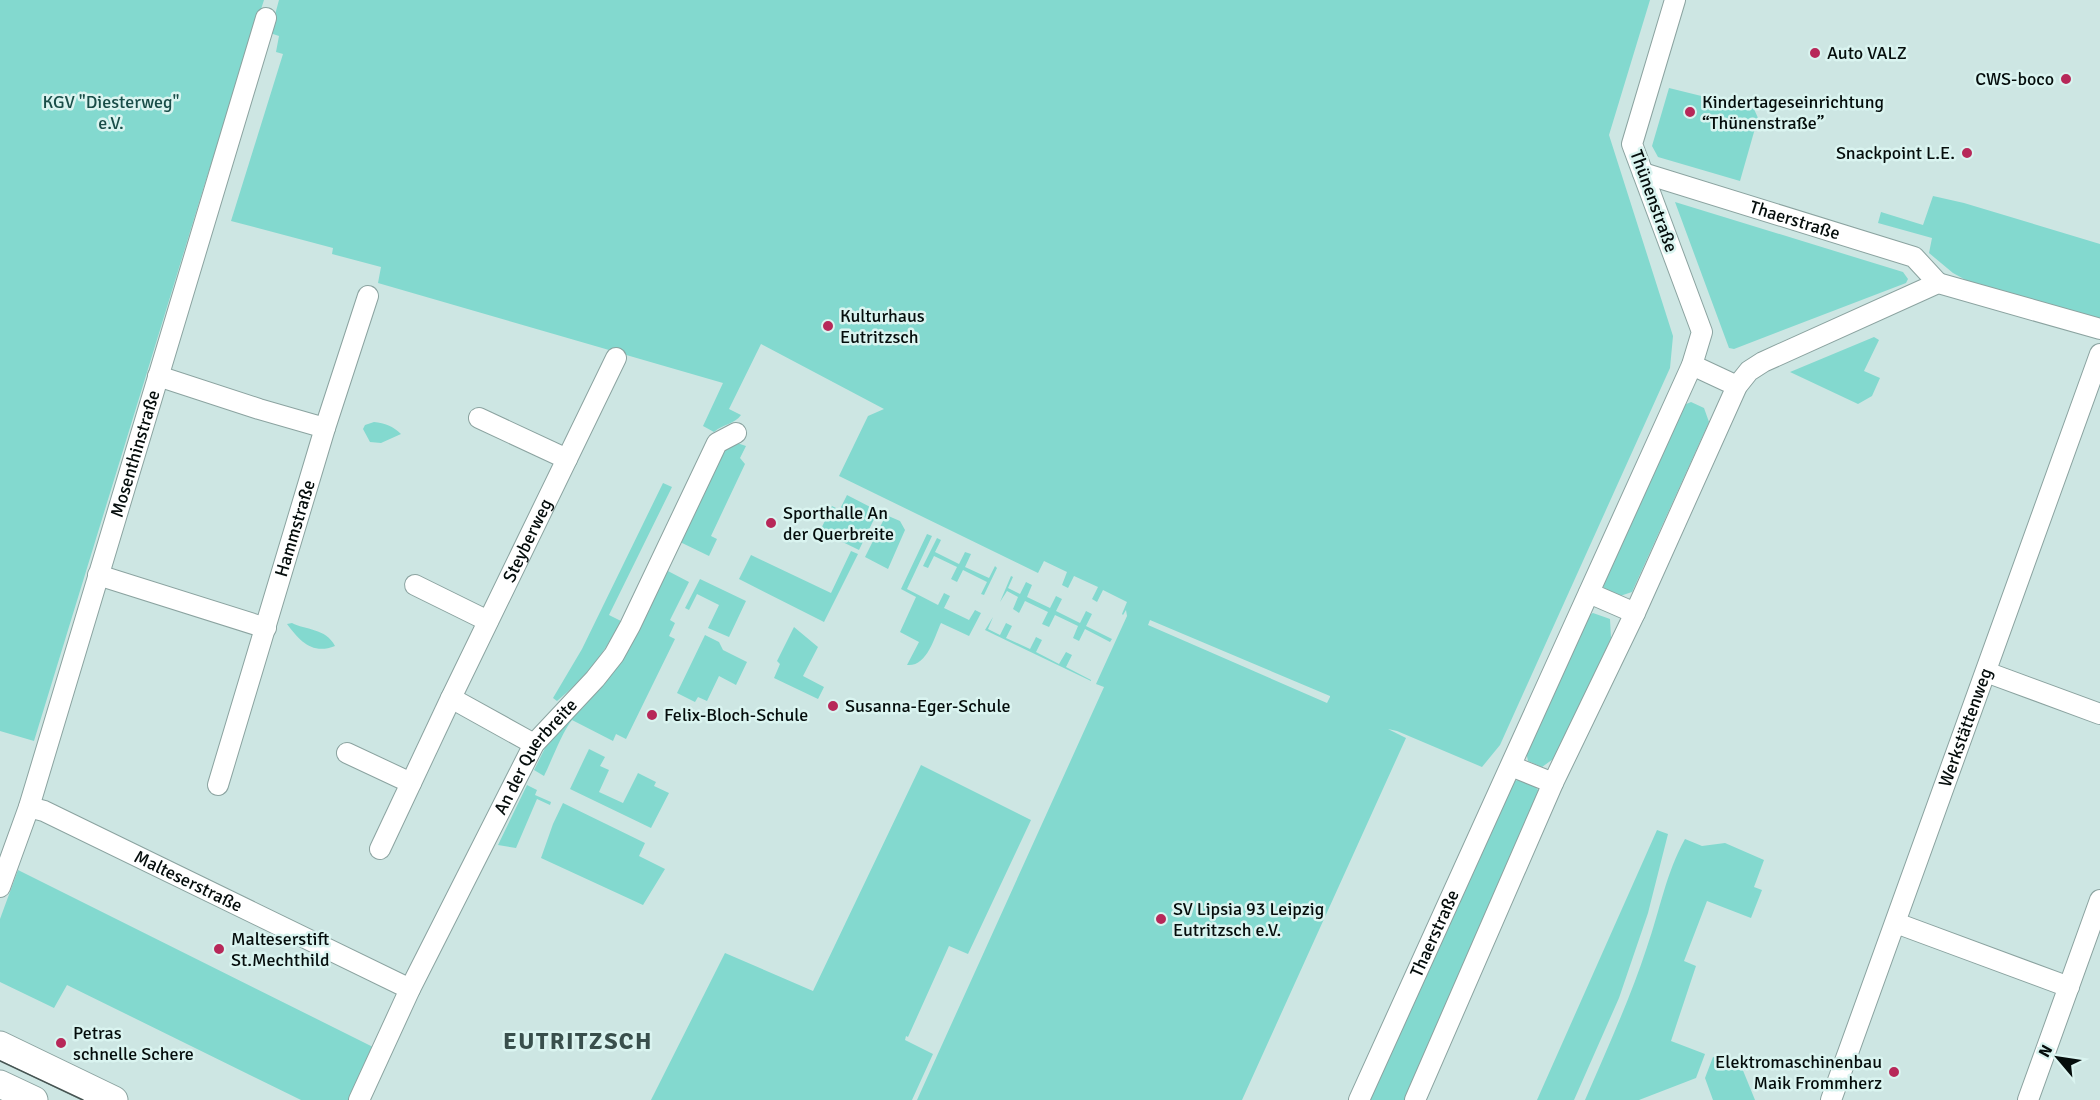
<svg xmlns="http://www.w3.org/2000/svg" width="2100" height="1100" font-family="Signika,sans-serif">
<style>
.green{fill:#83d9cf;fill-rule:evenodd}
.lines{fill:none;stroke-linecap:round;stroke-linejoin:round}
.minor-casing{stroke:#8ba3a0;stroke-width:22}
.secondary-casing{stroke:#8ba3a0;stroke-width:29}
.minor{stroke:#fff;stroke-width:20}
.secondary{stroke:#fff;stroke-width:27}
.tram{stroke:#465452;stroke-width:1.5}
.poi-dot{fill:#b72859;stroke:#daf4f0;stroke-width:2}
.labels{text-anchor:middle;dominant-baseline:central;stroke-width:5;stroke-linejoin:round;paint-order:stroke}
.poi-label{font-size:18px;fill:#050d0c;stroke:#daf4f0;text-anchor:start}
.park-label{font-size:18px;fill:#194d48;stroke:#daf4f0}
.street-label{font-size:18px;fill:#050d0c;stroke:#daf4f0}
.district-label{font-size:24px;font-weight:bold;letter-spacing:1.5px;fill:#394f4c;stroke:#daf4f0}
</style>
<rect width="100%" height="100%" fill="#cde6e3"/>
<path class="green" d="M 0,0 L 264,0 L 205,183 L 34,741 L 0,731 Z
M 279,0 L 1650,0 L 1609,135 L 1673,336 L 1670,368 L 1500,745 L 1482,767 L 1397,731 L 1388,729 L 1406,738 L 1242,1100 L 917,1100 L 1104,687 L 1096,684 L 1127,616 L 1126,610 L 1123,615 L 1122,614 L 1127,602 L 1103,590 L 1097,602 L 1092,599 L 1098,587 L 1074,576 L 1068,588 L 1062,585 L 1067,572 L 1044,561 L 1038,573 L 839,476 L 868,416 L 884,409 L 761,344 L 729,409 L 741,415 C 735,424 723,424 714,432 L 703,426 L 723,383 L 378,283 L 381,267 L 332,254 L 333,248 L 231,221 L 283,54 L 276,52 L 279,36 L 270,33 ZM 1150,620 L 1330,696 L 1330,697 L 1327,703 L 1148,625 Z
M 1669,88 L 1754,109 L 1758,118 L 1740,181 L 1658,157 L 1652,146 Z
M 1933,196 L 1964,203 L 2100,244 L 2100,318 L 1973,284 L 1953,273 L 1929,253 L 1932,238 L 1878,223 L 1881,212 L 1923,225 Z
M 1675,202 L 1903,272 L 1908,279 L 1906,283 L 1734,349 L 1729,348 Z
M 1874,337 L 1879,340 L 1864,371 L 1880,378 L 1872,396 L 1858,404 L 1790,372 Z
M 1691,402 L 1704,408 L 1709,422 L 1632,592 L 1617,597 L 1604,591 L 1602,577 L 1679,407 Z
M 374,422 C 385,423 393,426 401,434 L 381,443 L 370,442 L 363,429 L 365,425 Z
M 737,443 L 746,446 L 740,458 L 745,464 L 711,536 L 717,539 L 709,556 L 680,542 L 723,452 L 728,445 Z
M 663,483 L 672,487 L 609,615 L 621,621 C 605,653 585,678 557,701 L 553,698 L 582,649 Z
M 847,495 L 878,511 L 859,550 L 820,531 L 832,506 L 842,511 L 841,507 Z
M 886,515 L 900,521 L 905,530 L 888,569 L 865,557 Z
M 927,534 L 932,536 L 907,589 L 938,605 L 944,593 L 950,596 L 944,608 L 969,620 L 975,610 L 981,613 L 969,636 L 941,623 C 934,638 927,667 907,665 L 919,642 L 900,632 L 916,597 L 901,589 Z
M 937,538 L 941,540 L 935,552 L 959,564 L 965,552 L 971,554 L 965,567 L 989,578 L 995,566 L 997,568 L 984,595 L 981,594 L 987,582 L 963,570 L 957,582 L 951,579 L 957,567 L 934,556 L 928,568 L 923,566 Z
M 851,551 L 858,554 L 824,622 L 739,579 L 751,555 L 831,593 Z
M 666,570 L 689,582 L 670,620 L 675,623 L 669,636 L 675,639 L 626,739 L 616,734 L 613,741 L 572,720 C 562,732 552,760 544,776 L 534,770 L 551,736 L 632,642 L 641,627 Z
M 1011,576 L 1013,577 L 1008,588 L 1020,594 L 1026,582 L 1032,585 L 1027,597 L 1050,608 L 1056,596 L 1062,599 L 1056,611 L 1080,623 L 1086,611 L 1092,614 L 1086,626 L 1112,639 L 1110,642 L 1085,629 L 1079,641 L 1073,638 L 1078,626 L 1055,615 L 1049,627 L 1042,624 L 1048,612 L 1025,601 L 1019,613 L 1013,609 L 1018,597 L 1007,591 L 1000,602 Z
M 700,579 L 746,601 L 729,637 L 708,628 L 719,605 L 697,594 L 689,610 L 685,608 Z
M 1593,613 L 1610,619 L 1611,638 L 1556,757 L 1542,767 L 1528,761 L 1525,746 L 1583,618 Z
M 993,617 L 988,629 L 1000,635 L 1006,623 L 1012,626 L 1006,638 L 1030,649 L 1036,637 L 1042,640 L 1036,652 L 1059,664 L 1066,652 L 1072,655 L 1066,667 L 1091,680 L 1091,681 L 985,630 Z
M 292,623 C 305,630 326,628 335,646 C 312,655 300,641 287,624 Z
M 794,627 L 818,647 L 803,676 L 824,687 L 818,699 L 774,678 L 780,664 L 777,661 Z
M 705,635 L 719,642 L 723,650 L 747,662 L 736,685 L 719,676 L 707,701 L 698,697 L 695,702 L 677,693 Z
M 589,749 L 605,757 L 600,766 L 609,770 L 599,792 L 623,803 L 638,773 L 656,782 L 654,786 L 669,793 L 651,828 L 570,789 Z
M 921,765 L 1031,820 L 968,954 L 949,946 L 908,1037 L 906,1036 L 905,1040 L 933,1054 L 912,1100 L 651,1100 L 725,953 L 813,991 Z
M 1524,779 L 1532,783 L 1539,791 L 1409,1100 L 1364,1100 L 1513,781 Z
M 527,785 L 537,790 L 535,795 L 551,802 L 550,805 L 537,799 L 516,848 L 498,845 Z
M 563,803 L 645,843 L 639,856 L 665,869 L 643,905 L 541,858 L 553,824 Z
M 1657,830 L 1668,834 L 1648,913 L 1619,998 L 1574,1100 L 1537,1100 Z
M 1685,839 L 1702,846 L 1725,843 L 1764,860 L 1754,887 L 1762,890 L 1751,918 L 1707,901 L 1684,961 L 1696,966 L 1671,1041 L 1705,1054 L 1696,1078 L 1639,1100 L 1585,1100 C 1607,1049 1630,999 1647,947 C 1660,910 1666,873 1685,839 Z
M 18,870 L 379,1050 L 354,1100 L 301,1100 L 67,985 L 54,1008 L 0,982 L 0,919 Z
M 1713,1057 L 1742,1068 L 1755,1100 L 1713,1100 L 1705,1078 Z"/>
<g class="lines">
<defs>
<g id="minor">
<path id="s1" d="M 1643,173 L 1914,257 L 1938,283"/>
<path d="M 1692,365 L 1737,386"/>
<path d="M 158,376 L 259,409 L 325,428"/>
<path d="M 479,418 L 567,459"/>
<path d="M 98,575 L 266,628"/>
<path d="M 415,585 L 488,621"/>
<path d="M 1589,593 L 1635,613"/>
<path d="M 1986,672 L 2100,714"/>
<path id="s2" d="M 534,744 L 451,698 L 616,358"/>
<path d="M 347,753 L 411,783"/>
<path d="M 1511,766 L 1553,783"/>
<path id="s3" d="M 218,785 L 325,428 L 368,296"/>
<path id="s4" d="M 29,807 L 44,811 L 410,989"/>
<path d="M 380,849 L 451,698"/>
<path id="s5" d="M 0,887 L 29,807 L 266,18"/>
<path d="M 1896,923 L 2069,987"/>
<path id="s6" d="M 359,1100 L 410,989 L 534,744 L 595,679 L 614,655 L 630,626 L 717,443 L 736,433"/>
<path id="s7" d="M 1359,1100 L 1692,365 L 1702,332 L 1632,144 L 1675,0"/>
<path d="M 1415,1100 L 1553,783 L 1635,613 L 1737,386 L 1749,371 L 1763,362 L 1938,283 L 2100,329"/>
<path id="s8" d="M 1831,1100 L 2100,354"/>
<path d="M 2028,1100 L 2100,900"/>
</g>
<path id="secondary" d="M 0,1045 L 114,1100
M 0,1084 L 34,1100"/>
</defs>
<use href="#minor" class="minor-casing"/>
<use href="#secondary" class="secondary-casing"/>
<use href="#minor" class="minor"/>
<use href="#secondary" class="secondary"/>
<path class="tram" d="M 0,1061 L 83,1100"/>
</g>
<g class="poi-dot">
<circle cx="1815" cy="53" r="6"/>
<circle cx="2066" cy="79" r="6"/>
<circle cx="1690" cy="112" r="6"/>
<circle cx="1967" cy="153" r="6"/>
<circle cx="828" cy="326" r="6"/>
<circle cx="771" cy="523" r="6"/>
<circle cx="833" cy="706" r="6"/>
<circle cx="652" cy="715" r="6"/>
<circle cx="1161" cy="919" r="6"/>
<circle cx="219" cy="949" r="6"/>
<circle cx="61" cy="1043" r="6"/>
<circle cx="1894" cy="1072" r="6"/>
</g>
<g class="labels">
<g class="poi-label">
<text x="1827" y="53">Auto VALZ</text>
<text x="2054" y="79" text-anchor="end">CWS-boco</text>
<text x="1702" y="102">Kindertageseinrichtung<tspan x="1702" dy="21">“Thünenstraße”</tspan></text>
<text x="1955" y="153" text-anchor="end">Snackpoint L.E.</text>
<text x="840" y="316">Kulturhaus<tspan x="840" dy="21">Eutritzsch</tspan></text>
<text x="783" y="513">Sporthalle An<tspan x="783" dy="21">der Querbreite</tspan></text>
<text x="845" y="706">Susanna-Eger-Schule</text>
<text x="664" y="715">Felix-Bloch-Schule</text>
<text x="1173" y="909">SV Lipsia 93 Leipzig<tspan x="1173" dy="21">Eutritzsch e.V.</tspan></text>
<text x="231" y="939">Malteserstift<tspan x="231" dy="21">St.Mechthild</tspan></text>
<text x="73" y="1033">Petras<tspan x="73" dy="21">schnelle Schere</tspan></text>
<text x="1882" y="1062" text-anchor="end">Elektromaschinenbau<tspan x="1882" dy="21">Maik Frommherz</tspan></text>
</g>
<g class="park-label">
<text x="111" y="102">KGV "Diesterweg"<tspan x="111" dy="21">e.V.</tspan></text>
</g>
<g class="street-label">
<text transform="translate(1654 201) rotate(70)">Thünenstraße</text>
<text stroke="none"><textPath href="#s1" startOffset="159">Thaerstraße</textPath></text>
<text stroke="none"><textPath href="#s5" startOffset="454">Mosenthinstraße</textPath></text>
<text stroke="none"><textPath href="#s3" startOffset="268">Hammstraße</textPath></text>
<text stroke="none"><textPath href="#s2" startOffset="270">Steyberweg</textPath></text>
<text stroke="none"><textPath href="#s8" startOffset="396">Werkstättenweg</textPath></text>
<text stroke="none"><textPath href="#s6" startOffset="387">An der Querbreite</textPath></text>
<text stroke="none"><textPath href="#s4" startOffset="176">Malteserstraße</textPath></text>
<text stroke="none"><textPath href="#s7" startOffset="183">Thaerstraße</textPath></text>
</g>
<g class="district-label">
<text x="578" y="1041">EUTRITZSCH</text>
</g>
</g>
<g transform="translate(2058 1058) rotate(299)" stroke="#daf4f0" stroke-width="4.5" paint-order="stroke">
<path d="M0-4.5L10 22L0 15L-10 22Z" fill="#050d0c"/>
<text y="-9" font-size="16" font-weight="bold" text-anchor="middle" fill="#050d0c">N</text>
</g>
</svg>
